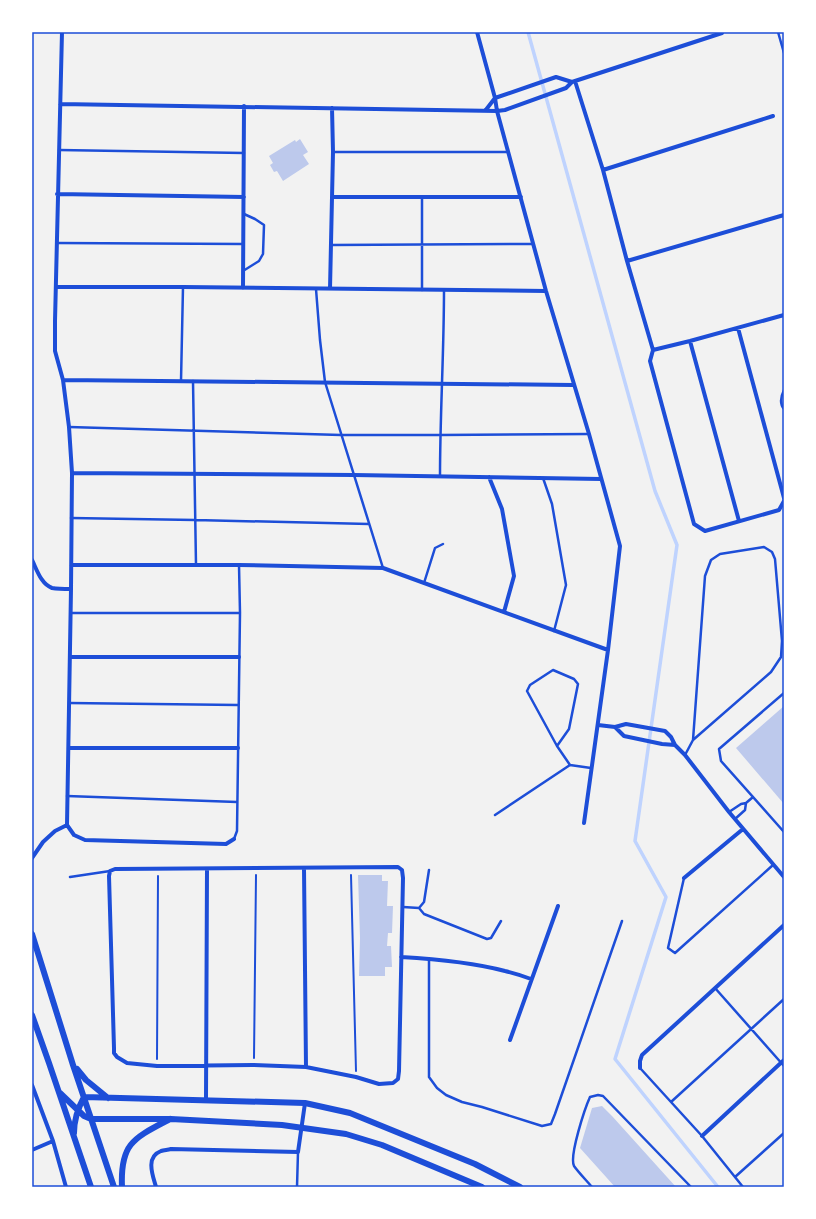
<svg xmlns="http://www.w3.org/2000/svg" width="816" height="1219" font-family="Mulish,sans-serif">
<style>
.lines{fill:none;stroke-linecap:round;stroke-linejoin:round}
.stream{stroke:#bfd3fe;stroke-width:3.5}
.building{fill:#bdc9ec}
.path{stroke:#1d4ed8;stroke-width:2}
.service{stroke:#1d4ed8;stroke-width:2.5}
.minor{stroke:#1d4ed8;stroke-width:4}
.tertiary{stroke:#1d4ed8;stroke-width:6}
.neatline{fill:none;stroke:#1d4ed8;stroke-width:1.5}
</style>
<rect width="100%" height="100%" fill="#f2f2f2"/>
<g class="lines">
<path class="stream" d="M 528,32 L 655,491 L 677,545 L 635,841 L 666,897 L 615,1059 L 718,1187"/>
</g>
<path class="building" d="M 300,139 L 308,152 L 303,155 L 309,164 L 283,181 L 277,171 L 274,172 L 270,165 L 273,163 L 269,156 L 295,140 L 296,142 Z
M 784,706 L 784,804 L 736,748 Z
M 358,875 L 382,875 L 382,881 L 388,881 L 387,906 L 393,906 L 392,933 L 388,933 L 387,946 L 391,946 L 392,967 L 385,967 L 385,976 L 359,976 L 360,938 Z
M 602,1106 L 612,1116 L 676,1187 L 615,1187 L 580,1148 L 592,1108 Z"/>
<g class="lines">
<path class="path" d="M 351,875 L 356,1071
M 254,1058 L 256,875
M 157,1059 L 158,876"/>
<path class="service" d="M 778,32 L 784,53
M 59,150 L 244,153
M 333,152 L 508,152
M 57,243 L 243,244
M 331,245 L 533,244
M 243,271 L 259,261 L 263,254 L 264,225 L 255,219 L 244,214
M 316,289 L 320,340 L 325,382 L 383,568
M 422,290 L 422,197
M 181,381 L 183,287
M 193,381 L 196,565
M 784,390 C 781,396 779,403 784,409
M 69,427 L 341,435 L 440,435 L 589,434
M 440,476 C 440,414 444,352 444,290
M 543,478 L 552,504 L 566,585 L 554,631
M 71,518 L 195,520 L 369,524
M 424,583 L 435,548 L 443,544
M 71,613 L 240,613
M 784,693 L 719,749 L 721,761 L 784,832
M 69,703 L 238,705
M 557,746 L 527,691 L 530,685 L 553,670 L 574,679 L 578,684 L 569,729 L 557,746 L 570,765 L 591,768
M 685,755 L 693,740 L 771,672 L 781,657 L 782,641 L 775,559 L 772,552 L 764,547 L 720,554 L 711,560 L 705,576 L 693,740
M 67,796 L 237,802
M 729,812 L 741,804 L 746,803 L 753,797
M 495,815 L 570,765
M 735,819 L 745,810 L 746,803
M 234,839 L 237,831 L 240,613 L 239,565
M 70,877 L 110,871
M 684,878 L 668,948 L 675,953 L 773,865
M 403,907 L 419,908 L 424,902 L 429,870
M 419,908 L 424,914 L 487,939 L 491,938 L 501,921
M 429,959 L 429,1077 L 437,1088 L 446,1095 L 462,1102 L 482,1107 L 542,1126 L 551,1124 L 555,1114 L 622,921
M 715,988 L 784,1066
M 640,1068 L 702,1136 L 743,1187
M 671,1102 L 784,999
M 735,1177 L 784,1133
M 297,1187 L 298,1152
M 592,1187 C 586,1180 579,1173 574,1166 C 569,1156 585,1108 590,1097 L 598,1095 L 603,1096 L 691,1187"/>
<path class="minor" d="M 62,32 L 55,321 L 55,351 L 63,380 L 69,427 L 72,473 L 71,589 L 67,825
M 477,32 L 495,98 L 497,111 L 546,291 L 589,434 L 620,546 L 608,650 L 584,823
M 575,81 L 603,170 L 627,261 L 653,350 L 650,361 L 694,524 L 705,531 L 779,510 L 784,501
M 60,104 L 497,111 L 505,110 L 566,88 L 572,82
M 485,111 L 495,98 L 556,77 L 572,82 L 575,81 L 722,33
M 603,170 L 773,116
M 57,194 L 244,197
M 332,197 L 521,197
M 627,261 L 784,215
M 56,287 L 183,287 L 546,291
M 243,288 L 244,106
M 330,289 L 333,152 L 332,108
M 738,328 L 784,498
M 690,341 L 739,521
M 653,350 L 690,341 L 784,315
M 63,380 C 233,381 403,384 573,385
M 72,473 L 354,475 L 601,479
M 489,477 L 502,509 L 514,576 L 504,612
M 32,560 C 37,570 41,584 52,588 C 58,589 65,589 71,589
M 71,565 L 239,565 L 383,568 L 608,650
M 70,657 L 239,657
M 598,725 L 615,727 L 626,724 L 665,731 L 671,737 L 675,745 L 685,755 L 729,812 L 784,877
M 615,727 L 624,736 L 662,744 L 675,745
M 69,748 L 238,748
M 67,825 L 74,835 L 85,840 L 226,844 L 234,839
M 32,858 L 43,842 L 55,831 L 67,825
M 398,867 L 402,870 L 403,878 L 399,1071 L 398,1079 L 393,1083 L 379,1084 L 356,1077 L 306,1067 L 253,1065 L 157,1066 L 127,1063 L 117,1057 L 114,1053 L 114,1048 L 109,876 L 110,871 L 115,869 Z
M 304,868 L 306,1067
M 684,878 L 743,829
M 401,957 C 436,959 471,962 505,971 C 514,973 523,976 531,979
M 510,1040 L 558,906
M 640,1068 L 640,1061 L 642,1055 L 784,925
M 32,1085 L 53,1141 L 66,1187
M 206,1100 L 207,869
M 702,1136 L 784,1060
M 32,1150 L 53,1141
M 156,1187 C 153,1176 145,1157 161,1151 C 164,1150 167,1150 171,1149 L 298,1152 L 305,1103"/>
<path class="tertiary" d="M 32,934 L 73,1065 L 114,1187
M 32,1015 L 49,1063 L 91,1187
M 77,1069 L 86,1080 L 108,1098
M 60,1093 L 84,1116 L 91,1119 L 171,1119 L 282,1125 L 346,1134 L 382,1145 L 482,1187
M 84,1097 L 305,1103 L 350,1113 L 475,1164 L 520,1187
M 74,1133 C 74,1121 78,1108 84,1097
M 122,1187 C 120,1143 134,1138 170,1119"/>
</g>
<rect width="816" height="1219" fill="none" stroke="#ffffff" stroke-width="66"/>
<rect x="33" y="33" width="750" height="1153" class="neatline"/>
</svg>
